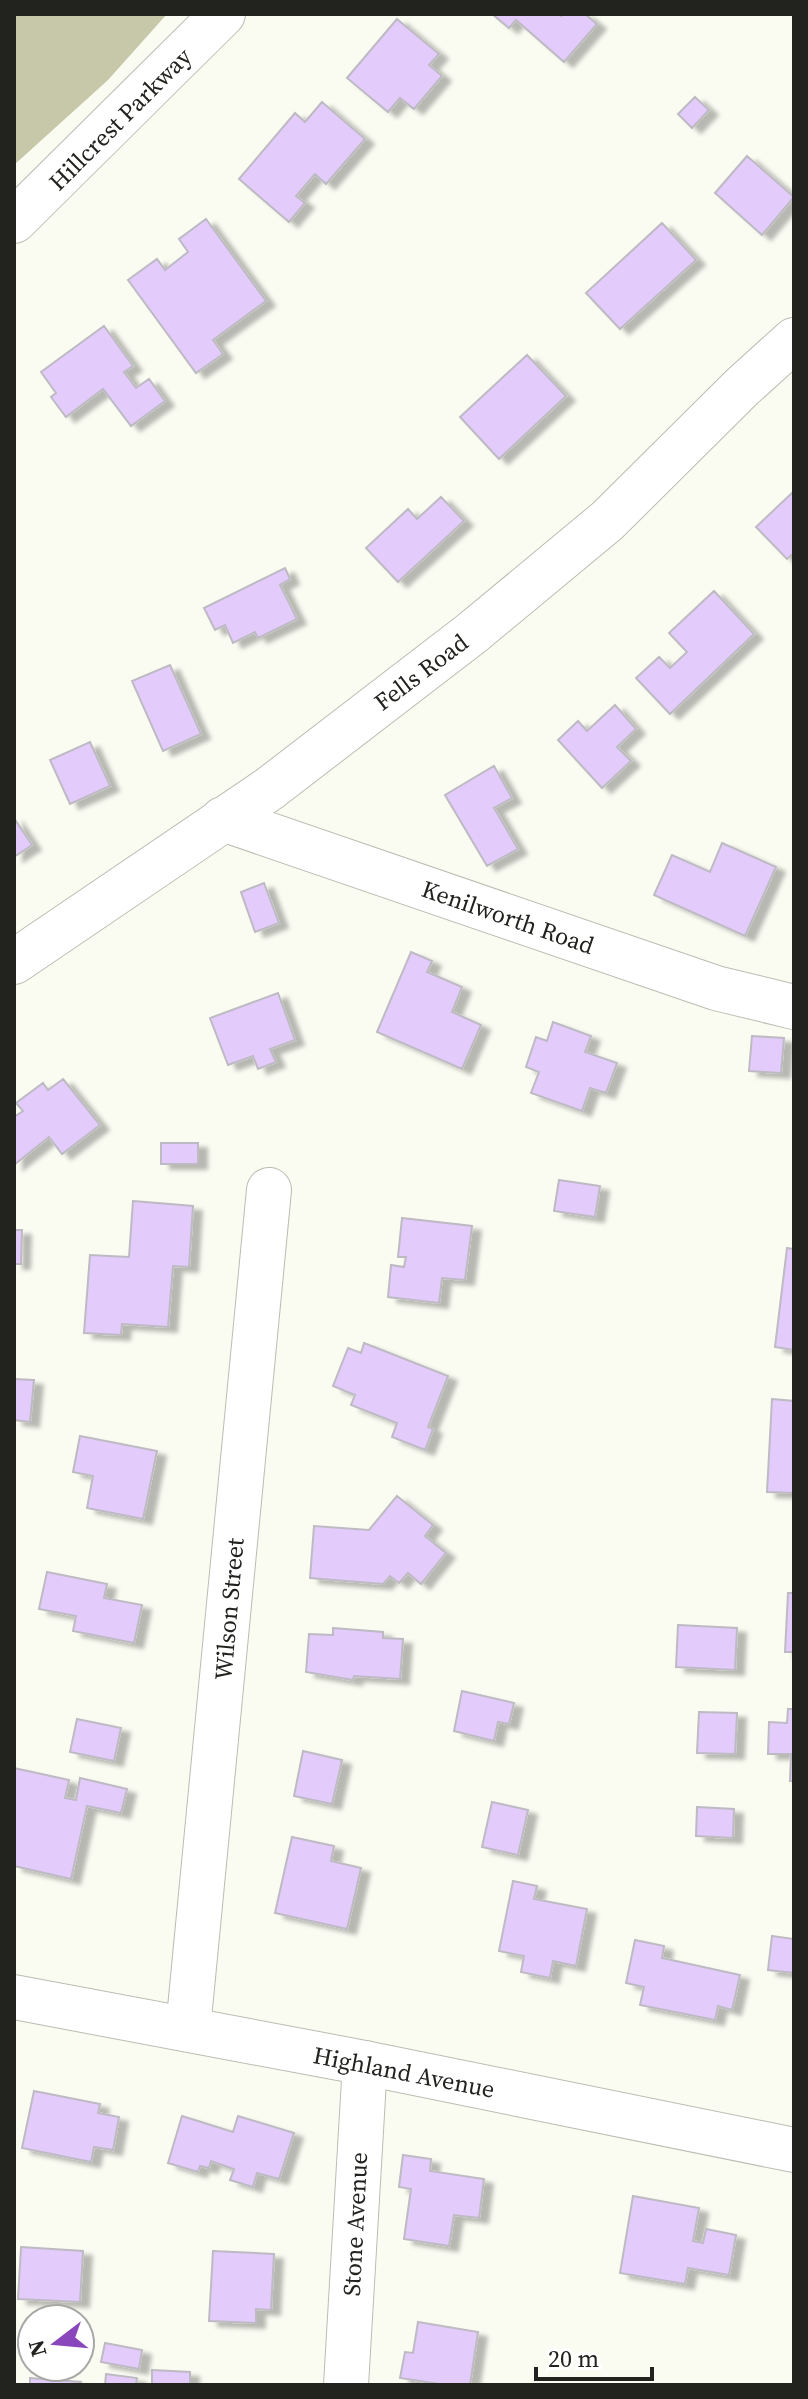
<svg xmlns="http://www.w3.org/2000/svg" width="808" height="2399" font-family="'Source Serif 4',serif">
<style>
.green{fill:#c7c8a9}
.building{fill:#e3ccfb;stroke:#bebac3;stroke-width:2;filter:url(#shadow)}
.lines{fill:none;stroke-linecap:round;stroke-linejoin:round}
.minor-casing{stroke:#bcbcb3;stroke-width:46}
.secondary-casing{stroke:#bcbcb3;stroke-width:46}
.minor{stroke:#fff;stroke-width:44}
.secondary{stroke:#fff;stroke-width:44}
.labels{text-anchor:middle;dominant-baseline:central;stroke-width:8;stroke-linejoin:round;paint-order:stroke}
.street-label{font-size:24px;fill:#22221f;stroke:#fff}
</style>
<defs>
<filter id="shadow"><feDropShadow dx="9" dy="5" stdDeviation="2" flood-color="#0004"/></filter>
</defs>
<rect width="100%" height="100%" fill="#fafbf1"/>
<path class="green" d="M 14,14 L 167,14 L 108,80 L 14,165 Z"/>
<path class="building" d="M 492,14 L 558,14 L 561,16 L 563,14 L 585,14 L 597,24 L 564,62 L 516,20 L 509,28 Z
M 397,19 L 439,54 L 429,65 L 442,76 L 414,109 L 400,98 L 388,112 L 347,78 Z
M 695,97 L 709,110 L 692,128 L 678,114 Z
M 322,102 L 365,139 L 326,184 L 315,174 L 296,196 L 305,203 L 289,222 L 239,179 L 295,113 L 305,122 Z
M 747,156 L 794,197 L 762,235 L 715,193 Z
M 206,219 L 266,301 L 213,340 L 223,354 L 196,373 L 128,280 L 157,259 L 165,270 L 188,252 L 179,239 Z
M 662,223 L 696,260 L 620,329 L 586,293 Z
M 104,326 L 133,366 L 124,372 L 136,388 L 149,379 L 165,401 L 131,426 L 103,389 L 66,417 L 51,397 L 56,393 L 41,372 Z
M 527,355 L 566,396 L 499,459 L 460,417 Z
M 794,491 L 794,553 L 787,559 L 756,527 Z
M 441,497 L 464,521 L 398,582 L 366,548 L 408,509 L 417,519 Z
M 285,568 L 290,579 L 280,585 L 297,619 L 258,638 L 255,632 L 233,643 L 225,625 L 215,630 L 204,608 Z
M 714,591 L 754,634 L 670,714 L 636,678 L 659,657 L 670,668 L 687,652 L 669,633 Z
M 170,665 L 201,734 L 163,751 L 132,681 Z
M 615,705 L 636,729 L 617,747 L 631,761 L 602,788 L 558,740 L 578,721 L 587,731 Z
M 90,742 L 110,786 L 70,804 L 50,760 Z
M 494,766 L 512,798 L 494,808 L 518,849 L 487,866 L 445,795 Z
M 14,818 L 32,845 L 14,857 Z
M 722,843 L 776,867 L 745,936 L 654,895 L 672,855 L 710,872 Z
M 264,883 L 279,923 L 255,932 L 241,892 Z
M 411,952 L 432,961 L 427,972 L 462,987 L 452,1012 L 481,1025 L 462,1069 L 377,1032 Z
M 278,993 L 295,1040 L 270,1049 L 276,1062 L 258,1069 L 253,1056 L 228,1065 L 210,1018 Z
M 553,1022 L 591,1036 L 585,1052 L 617,1063 L 606,1093 L 590,1088 L 582,1111 L 531,1093 L 539,1072 L 526,1067 L 536,1037 L 547,1041 Z
M 752,1036 L 784,1038 L 781,1073 L 749,1071 Z
M 63,1079 L 100,1125 L 62,1154 L 49,1137 L 14,1165 L 14,1117 L 23,1111 L 16,1103 L 43,1083 L 48,1090 Z
M 161,1143 L 198,1143 L 198,1164 L 161,1164 Z
M 559,1180 L 600,1186 L 595,1217 L 554,1211 Z
M 133,1201 L 193,1206 L 189,1267 L 173,1266 L 168,1327 L 122,1324 L 121,1335 L 84,1333 L 90,1255 L 129,1257 Z
M 402,1218 L 472,1226 L 465,1280 L 442,1278 L 439,1303 L 388,1297 L 391,1265 L 404,1267 L 406,1257 L 398,1257 Z
M 14,1230 L 22,1230 L 21,1264 L 14,1264 Z
M 787,1248 L 794,1249 L 794,1350 L 775,1347 Z
M 364,1343 L 448,1376 L 428,1427 L 433,1429 L 425,1450 L 392,1437 L 397,1423 L 351,1405 L 355,1395 L 333,1386 L 348,1348 L 361,1353 Z
M 14,1379 L 34,1380 L 30,1422 L 14,1420 Z
M 772,1399 L 794,1401 L 794,1493 L 767,1492 Z
M 80,1436 L 157,1451 L 143,1519 L 87,1508 L 93,1476 L 73,1472 Z
M 397,1496 L 433,1525 L 425,1536 L 446,1553 L 421,1584 L 408,1573 L 399,1583 L 390,1576 L 383,1584 L 310,1578 L 314,1526 L 369,1530 Z
M 47,1572 L 107,1584 L 104,1598 L 142,1605 L 134,1643 L 73,1631 L 76,1616 L 39,1609 Z
M 788,1593 L 794,1593 L 794,1652 L 785,1652 Z
M 678,1625 L 737,1628 L 735,1670 L 676,1667 Z
M 333,1628 L 383,1632 L 383,1638 L 403,1639 L 400,1679 L 354,1676 L 353,1680 L 306,1672 L 309,1634 L 333,1635 Z
M 462,1691 L 514,1703 L 509,1724 L 498,1722 L 494,1741 L 454,1731 Z
M 788,1709 L 794,1709 L 794,1781 L 790,1781 L 791,1754 L 768,1754 L 769,1722 L 787,1723 Z
M 699,1712 L 737,1713 L 735,1754 L 697,1753 Z
M 77,1719 L 121,1728 L 114,1761 L 70,1752 Z
M 303,1751 L 342,1760 L 332,1804 L 294,1796 Z
M 14,1768 L 69,1780 L 65,1798 L 76,1800 L 80,1778 L 127,1789 L 121,1813 L 87,1806 L 71,1879 L 14,1866 Z
M 492,1802 L 528,1810 L 518,1855 L 482,1847 Z
M 697,1807 L 734,1809 L 733,1838 L 696,1836 Z
M 292,1837 L 334,1846 L 331,1861 L 361,1868 L 347,1929 L 275,1913 Z
M 513,1881 L 537,1886 L 534,1899 L 587,1909 L 576,1966 L 553,1961 L 550,1978 L 521,1972 L 524,1956 L 499,1951 Z
M 772,1936 L 794,1939 L 794,1973 L 768,1970 Z
M 635,1940 L 664,1946 L 662,1958 L 740,1975 L 732,2010 L 718,2006 L 715,2020 L 640,2005 L 644,1987 L 626,1983 Z
M 34,2091 L 100,2104 L 98,2113 L 119,2117 L 113,2150 L 94,2147 L 91,2162 L 22,2148 Z
M 182,2116 L 233,2132 L 238,2116 L 294,2133 L 279,2179 L 257,2173 L 253,2187 L 230,2180 L 234,2169 L 211,2161 L 209,2168 L 200,2166 L 198,2172 L 168,2163 Z
M 403,2155 L 431,2159 L 430,2171 L 484,2179 L 479,2218 L 454,2215 L 449,2246 L 404,2239 L 411,2189 L 399,2187 Z
M 633,2196 L 699,2208 L 693,2241 L 703,2243 L 706,2229 L 736,2235 L 729,2275 L 688,2268 L 685,2284 L 620,2273 Z
M 21,2247 L 83,2251 L 80,2302 L 18,2299 Z
M 213,2251 L 274,2254 L 271,2310 L 256,2309 L 256,2323 L 209,2321 Z
M 418,2322 L 478,2332 L 470,2385 L 446,2385 L 400,2378 L 405,2352 L 413,2353 Z
M 105,2343 L 142,2350 L 139,2369 L 101,2362 Z
M 152,2370 L 190,2372 L 190,2385 L 152,2385 Z
M 106,2374 L 137,2378 L 136,2385 L 105,2385 Z
M 30,2378 L 81,2382 L 80,2385 L 30,2385 Z"/>
<g class="lines">
<defs>
<path id="minor" d="M 14,221 L 223,14
M 223,819 L 716,988 L 794,1007
M 14,962 L 269,789 L 472,633 L 607,521 L 742,387 L 794,340
M 188,2029 L 269,1190
M 346,2385 L 365,2063"/>
<path id="secondary" d="M 14,1997 L 365,2063 L 794,2150"/>
</defs>
<use href="#minor" class="minor-casing"/>
<use href="#secondary" class="secondary-casing"/>
<use href="#minor" class="minor"/>
<use href="#secondary" class="secondary"/>
</g>
<g class="labels">
<g class="street-label">
<text transform="translate(120 119) rotate(-45)">Hillcrest Parkway</text>
<text transform="translate(421 672) rotate(-37)">Fells Road</text>
<text transform="translate(508 917) rotate(19)">Kenilworth Road</text>
<text transform="translate(229 1609) rotate(-85)">Wilson Street</text>
<text transform="translate(404 2072) rotate(11)">Highland Avenue</text>
<text transform="translate(355 2224) rotate(-87)">Stone Avenue</text>
</g>
</g>
<rect width="808" height="2399" fill="none" stroke="#22221f" stroke-width="32"/>
<g transform="translate(56 2343) rotate(254)"><circle r="38" fill="#ffffff" stroke="#a7a7a5" stroke-width="2"/>
<path d="M0-6L14 30L0 20L-14 30Z" fill="#8a47bb"/>
<text y="-12" font-size="22" font-weight="bold" text-anchor="middle" fill="#22221f">N</text>
</g>
<path d="M536 2367v12h116v-12" fill="none" stroke="#22221f" stroke-width="4"/>
<text x="548" y="2367" font-size="24" fill="#22221f" stroke="#ffffff" stroke-width="6" paint-order="stroke">20 m</text>
</svg>
